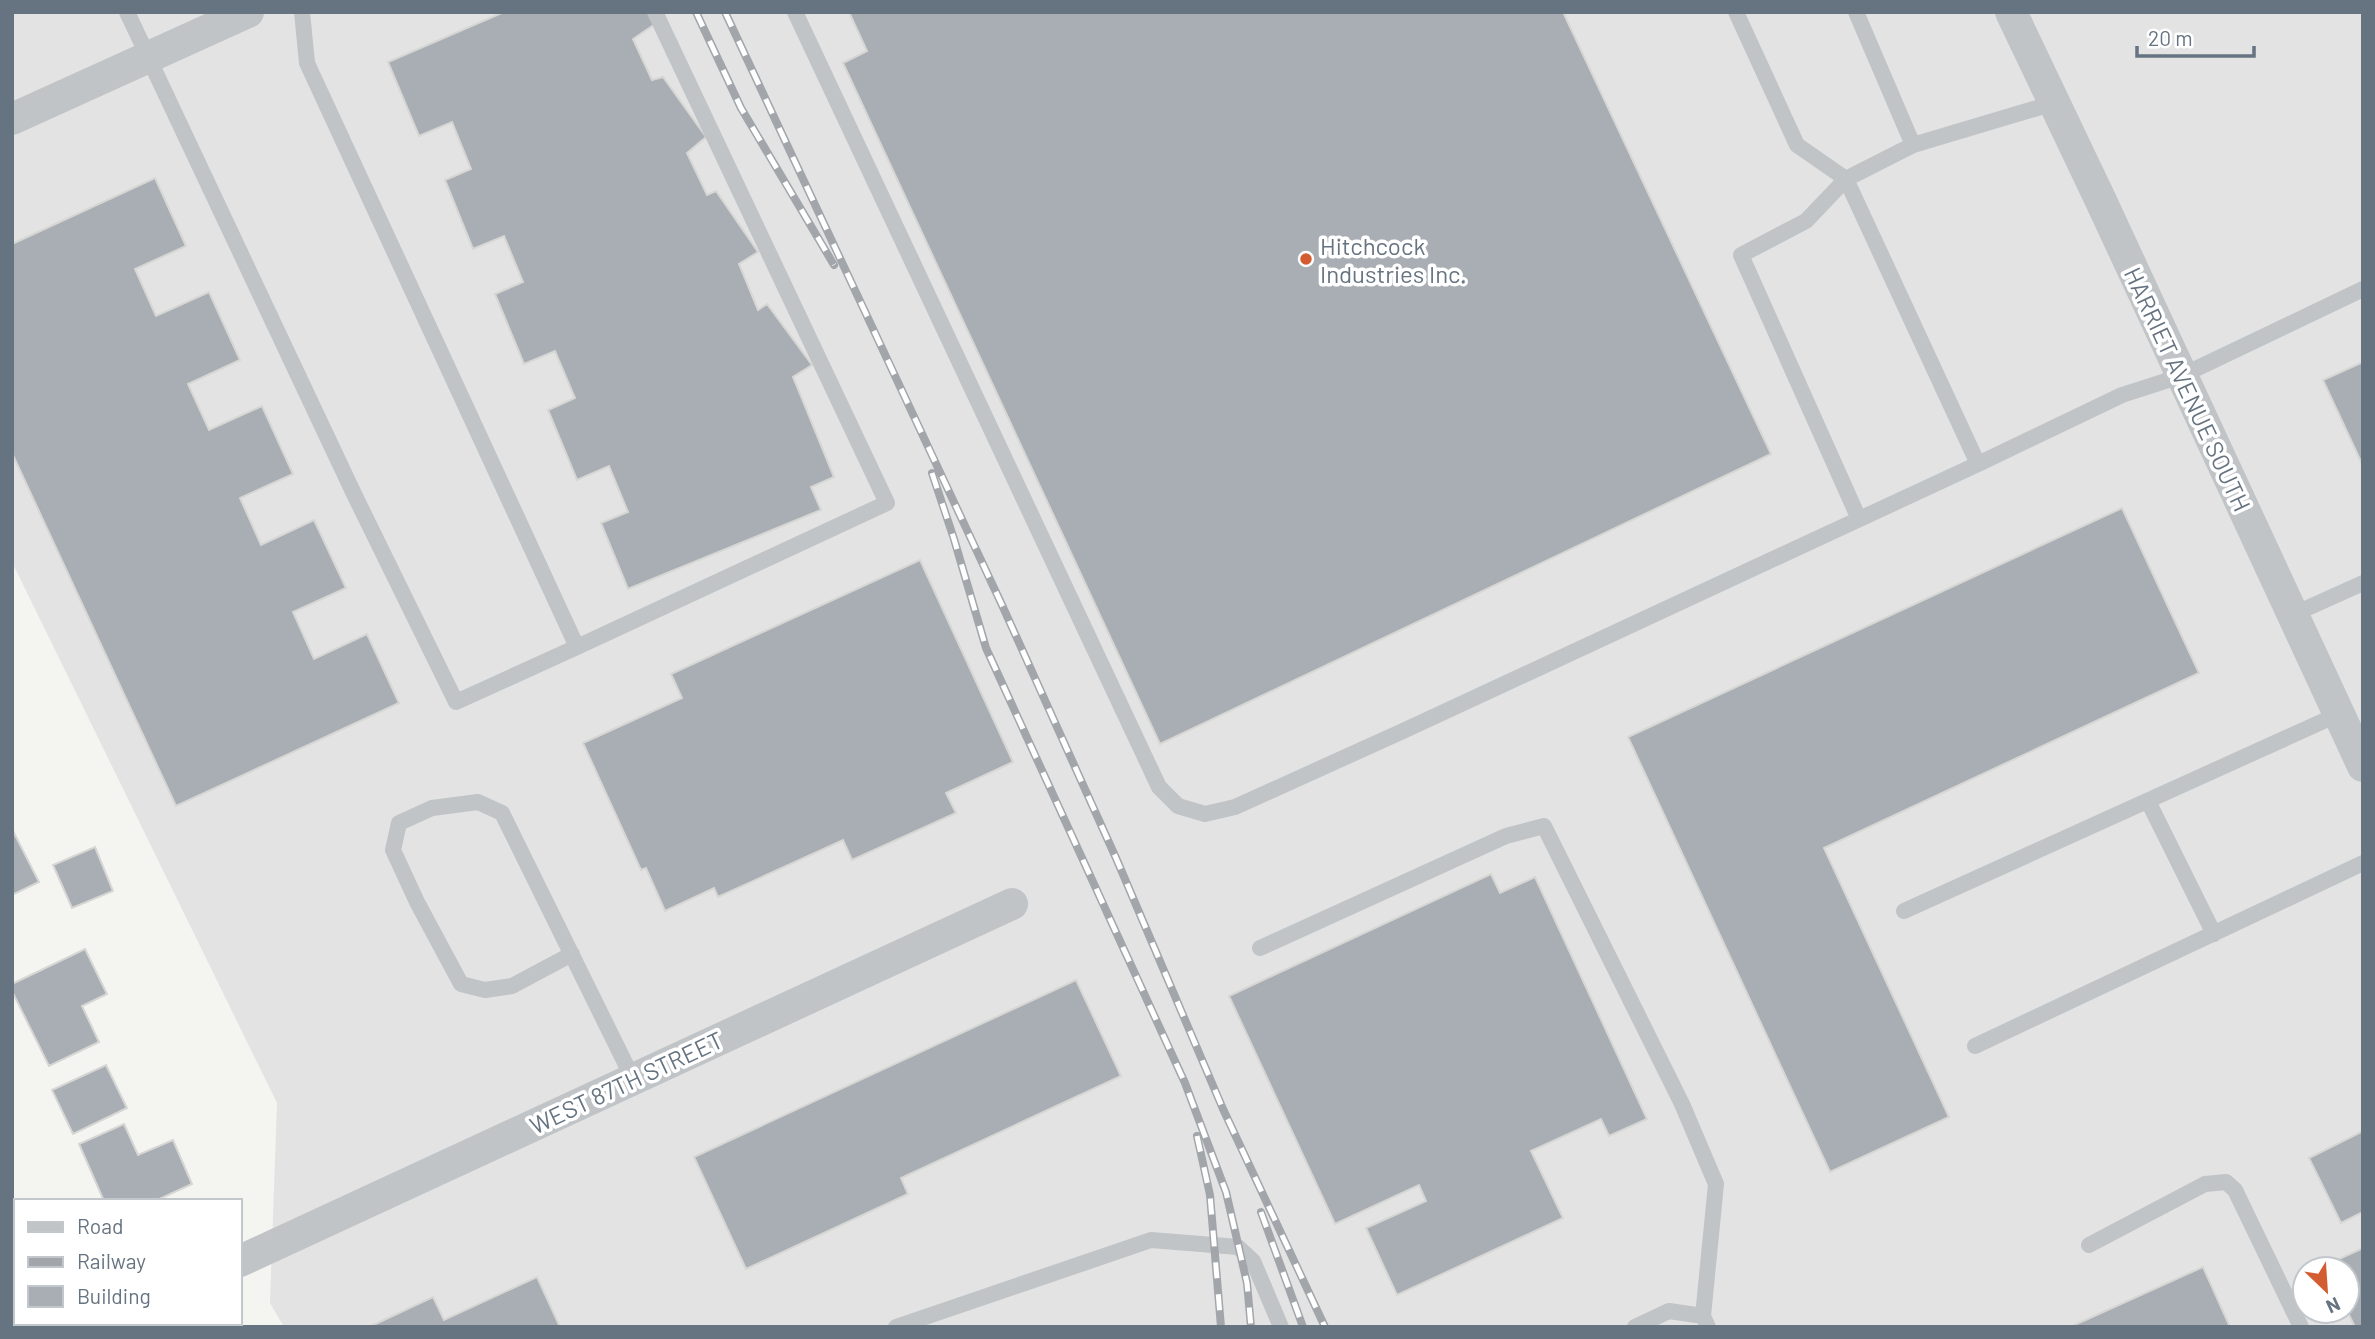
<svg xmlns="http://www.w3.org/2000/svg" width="2375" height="1339" font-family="Barlow,sans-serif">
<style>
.built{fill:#e2e3e2;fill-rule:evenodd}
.building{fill:#a8aeb3;stroke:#d6d6d4;stroke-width:2}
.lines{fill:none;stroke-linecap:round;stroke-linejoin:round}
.path{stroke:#babcbe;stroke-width:4.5;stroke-dasharray:3.5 3.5;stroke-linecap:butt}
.lane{stroke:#c0c4c7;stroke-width:16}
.street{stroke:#c0c4c7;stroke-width:32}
.rail-casing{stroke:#a2a6ab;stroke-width:8}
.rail{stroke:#fff;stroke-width:5;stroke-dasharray:16;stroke-linecap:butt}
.poi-dot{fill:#d45c31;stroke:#fff;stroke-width:2.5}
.labels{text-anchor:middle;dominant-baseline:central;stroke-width:7;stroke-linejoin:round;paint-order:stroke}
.poi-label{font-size:24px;fill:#667380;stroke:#fff;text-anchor:start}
.street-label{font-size:24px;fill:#667380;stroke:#fff}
</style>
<rect width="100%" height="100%" fill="#f4f4f1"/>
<path class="built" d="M 12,12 L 2363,12 L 2363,1327 L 284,1327 L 270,1303 L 277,1103 L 12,562 ZM 2305,1269 L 2347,1269 L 2347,1311 L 2305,1311 Z"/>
<path class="building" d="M 504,12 L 649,12 L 655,24 L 633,39 L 652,80 L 663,77 L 706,137 L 687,153 L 707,195 L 716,191 L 758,252 L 739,264 L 758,310 L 767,304 L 812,365 L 793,377 L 834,477 L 811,487 L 821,510 L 628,589 L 601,523 L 628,512 L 609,466 L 577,480 L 548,410 L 575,398 L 555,351 L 524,364 L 495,294 L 523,282 L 504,236 L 473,249 L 445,180 L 471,169 L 452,122 L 419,136 L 388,62 Z
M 849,12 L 1563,12 L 1771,454 L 1160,744 L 843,63 L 867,51 Z
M 155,178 L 186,246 L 135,269 L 156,316 L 209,292 L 240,360 L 188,384 L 209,430 L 262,406 L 293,474 L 240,498 L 261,545 L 314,520 L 346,588 L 293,612 L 314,659 L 367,634 L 399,703 L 176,806 L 12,453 L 12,244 Z
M 2363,362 L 2363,466 L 2323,380 Z
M 2122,508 L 2199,673 L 1824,848 L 1949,1117 L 1830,1172 L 1628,737 Z
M 920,560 L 1013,762 L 946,793 L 956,813 L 852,860 L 843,840 L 718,897 L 714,888 L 665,911 L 646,868 L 641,870 L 583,743 L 682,698 L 671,674 Z
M 12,829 L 39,882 L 12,895 Z
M 95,847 L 113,891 L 72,908 L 53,865 Z
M 1491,874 L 1500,893 L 1535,877 L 1647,1119 L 1609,1136 L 1601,1119 L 1531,1151 L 1563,1218 L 1397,1295 L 1366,1228 L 1426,1201 L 1419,1185 L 1335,1224 L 1229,996 Z
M 85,949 L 107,994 L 82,1006 L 99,1042 L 49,1066 L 12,991 L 12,984 Z
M 1076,980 L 1121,1076 L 901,1178 L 908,1194 L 746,1269 L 694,1157 Z
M 106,1065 L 127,1108 L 73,1134 L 52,1090 Z
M 124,1124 L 138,1155 L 173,1140 L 192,1184 L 155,1201 L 104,1201 L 79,1144 Z
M 2363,1131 L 2363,1212 L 2341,1223 L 2309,1158 Z
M 2363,1248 L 2363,1327 L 2355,1327 L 2347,1311 L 2347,1269 L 2328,1269 L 2326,1265 Z
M 2203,1267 L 2230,1327 L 2070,1327 Z
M 537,1277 L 560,1327 L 369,1327 L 433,1297 L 444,1320 Z"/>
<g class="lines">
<path class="path" d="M 159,1323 L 161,1327"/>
<path class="lane" d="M 127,12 L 354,494 L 456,702 L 577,647 L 307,63 L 302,12
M 795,12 L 1159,787 L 1178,806 L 1205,814 L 1235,807 L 1403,731 L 1978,464
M 1736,12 L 1797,145 L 1846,179 L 1806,221 L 1741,255 L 1859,519
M 1856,12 L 1913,145 L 1846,179 L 1978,464 L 2122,395 L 2181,376 L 2363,289
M 1913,145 L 2054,103
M 2292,615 L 2363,583
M 577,647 L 887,503 L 655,12
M 2148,801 L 2214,934
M 1904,911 L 2339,714
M 1260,948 L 1506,836 L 1544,826 L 1682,1104 L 1716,1184 L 1703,1316
M 572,954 L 512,986 L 485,990 L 461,984 L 417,902 L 393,850 L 399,823 L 432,808 L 478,802 L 502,813 L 633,1079
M 1975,1046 L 2363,863
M 2089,1245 L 2205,1184 L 2226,1182 L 2235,1190 L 2301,1327
M 896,1327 L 1151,1240 L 1238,1247 L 1253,1261 L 1281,1327
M 1635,1327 L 1669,1311 L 1703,1316 L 1708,1327"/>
<path class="street" d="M 2011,12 L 2101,201 L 2363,766
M 12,119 L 248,12
M 240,1261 L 1012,904
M 12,1302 L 16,1309
M 98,1327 L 106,1323"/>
<defs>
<path id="rail" d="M 696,12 L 741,108 L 834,265
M 725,12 L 1002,605 L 1116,858 L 1223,1109 L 1325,1327
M 932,473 L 954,539 L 986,648 L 1185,1083 L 1226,1192 L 1247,1283 L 1251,1327
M 1197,1136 L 1210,1195 L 1221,1327
M 1261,1212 L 1303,1327"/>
</defs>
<use href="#rail" class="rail-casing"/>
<use href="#rail" class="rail"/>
</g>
<circle class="poi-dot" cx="1306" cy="259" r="7"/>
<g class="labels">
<g class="poi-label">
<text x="1320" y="245">Hitchcock<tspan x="1320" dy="28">Industries Inc.</tspan></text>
</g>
<g class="street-label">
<text transform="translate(2188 389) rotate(65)">HARRIET AVENUE SOUTH</text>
<text transform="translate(626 1082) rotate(-25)">WEST 87TH STREET</text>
</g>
</g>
<rect width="2375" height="1339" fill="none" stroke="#667380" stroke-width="28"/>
<rect x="14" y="1199" width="228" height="126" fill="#ffffff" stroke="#c2c7cc" stroke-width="2"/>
<rect x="28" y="1222" width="35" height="10" fill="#c0c4c7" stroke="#c2c7cc" stroke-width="2"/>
<text x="77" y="1234" font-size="21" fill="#667380">Road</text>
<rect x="28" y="1257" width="35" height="10" fill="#a2a6ab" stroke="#c2c7cc" stroke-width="2"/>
<text x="77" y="1269" font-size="21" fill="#667380">Railway</text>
<rect x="28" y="1286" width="35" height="21" fill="#a8aeb3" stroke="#c2c7cc" stroke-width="2"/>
<text x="77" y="1304" font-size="21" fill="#667380">Building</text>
<g transform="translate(2326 1290) rotate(155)"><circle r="33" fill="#ffffff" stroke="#c2c7cc" stroke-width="2"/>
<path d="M0-5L12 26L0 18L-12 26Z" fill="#d45c31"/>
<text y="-10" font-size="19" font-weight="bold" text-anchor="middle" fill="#667380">N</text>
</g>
<path d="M2137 46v10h117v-10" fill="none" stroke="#667380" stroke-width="3.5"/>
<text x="2148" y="46" font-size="21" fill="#667380" stroke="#ffffff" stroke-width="5" paint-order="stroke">20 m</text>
</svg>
